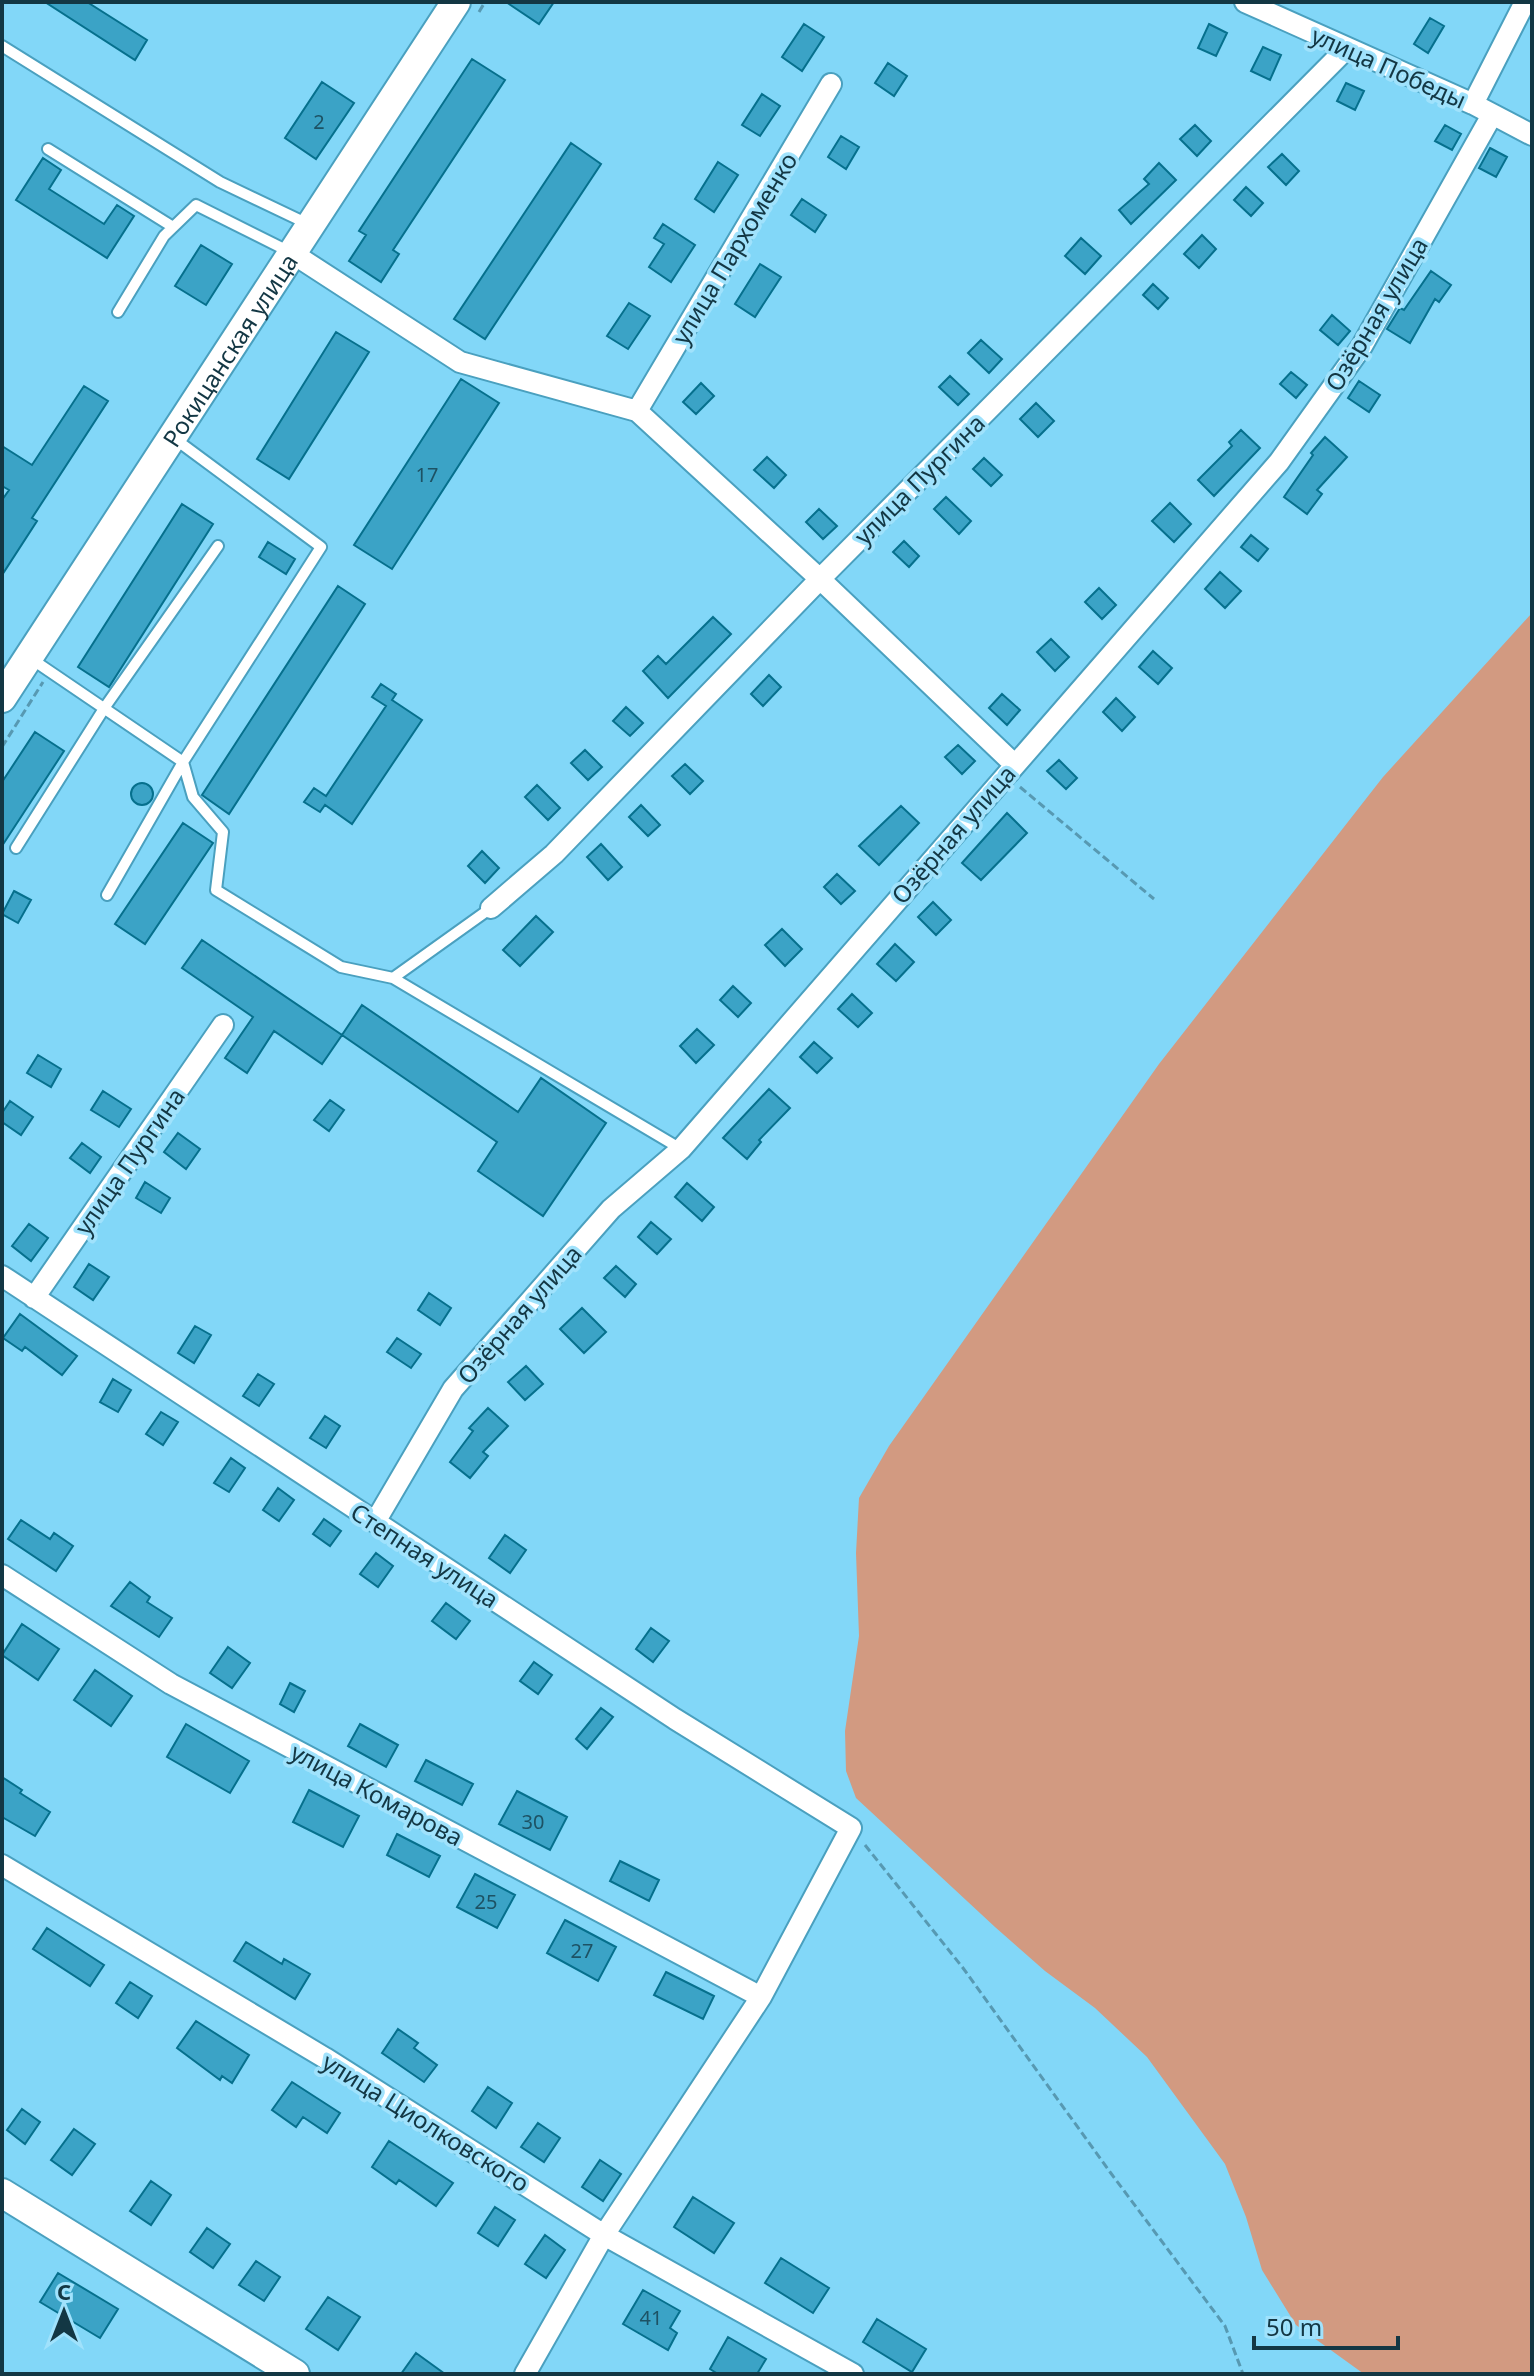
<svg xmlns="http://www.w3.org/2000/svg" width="1534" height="2376" font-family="'Noto Sans',sans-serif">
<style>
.green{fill:#d29a81}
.building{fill:#3ba3c6;stroke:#06708d;stroke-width:2}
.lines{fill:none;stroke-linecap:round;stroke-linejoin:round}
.lane-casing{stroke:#4aa0bf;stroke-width:14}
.street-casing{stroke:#4aa0bf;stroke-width:24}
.secondary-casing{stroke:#4aa0bf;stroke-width:32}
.path{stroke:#5799b2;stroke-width:3;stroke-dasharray:8 4;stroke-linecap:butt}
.lane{stroke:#fff;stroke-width:10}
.street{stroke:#fff;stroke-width:20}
.secondary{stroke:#fff;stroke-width:28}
.labels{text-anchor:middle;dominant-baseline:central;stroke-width:7;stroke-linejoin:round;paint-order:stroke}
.number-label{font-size:20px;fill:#1d5264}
.street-label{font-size:24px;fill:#133744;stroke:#a0e2fc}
</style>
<rect width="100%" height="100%" fill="#82d7f8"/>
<path class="green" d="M 1532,613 L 1532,2374 L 1364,2374 L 1296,2325 L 1262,2270 L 1246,2217 L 1225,2164 L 1147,2057 L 1095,2008 L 1045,1971 L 995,1927 L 856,1798 L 846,1771 L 845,1731 L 859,1636 L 856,1553 L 859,1498 L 889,1446 L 1159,1064 L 1383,777 Z"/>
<path class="building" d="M 45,2 L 87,2 L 147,40 L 135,60 Z
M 506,2 L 554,2 L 539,24 Z
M 1430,18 L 1444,26 L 1428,53 L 1414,44 Z
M 804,24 L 824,37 L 802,71 L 782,57 Z
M 1209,24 L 1227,33 L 1216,56 L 1198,48 Z
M 1263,47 L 1281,55 L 1270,80 L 1251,71 Z
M 472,59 L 505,80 L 393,250 L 399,254 L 381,282 L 349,261 L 366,235 L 359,231 Z
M 888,63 L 907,76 L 894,96 L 875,83 Z
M 322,82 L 354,103 L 316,159 L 285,138 Z
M 1346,83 L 1364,91 L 1355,110 L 1337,101 Z
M 762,94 L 780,106 L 760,136 L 742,125 Z
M 1195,125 L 1211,141 L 1197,156 L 1180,139 Z
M 1445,125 L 1461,134 L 1452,150 L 1435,141 Z
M 841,136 L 859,147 L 846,169 L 828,157 Z
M 571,143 L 601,164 L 485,339 L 454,319 Z
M 1490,148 L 1507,157 L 1496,177 L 1479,168 Z
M 1282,154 L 1299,171 L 1286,185 L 1268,167 Z
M 43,158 L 61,170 L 49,189 L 104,224 L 117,205 L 134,216 L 107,258 L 16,200 Z
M 718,162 L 738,175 L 714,212 L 695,199 Z
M 1159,163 L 1176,180 L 1131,224 L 1119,210 L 1149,184 L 1144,179 Z
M 1246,187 L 1263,203 L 1251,216 L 1234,200 Z
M 802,199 L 826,215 L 815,232 L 791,215 Z
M 663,224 L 695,245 L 671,282 L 649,267 L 664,244 L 654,238 Z
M 1202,235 L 1216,249 L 1199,268 L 1184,254 Z
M 1081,238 L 1101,256 L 1085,274 L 1065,256 Z
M 201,245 L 232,264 L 206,305 L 175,286 Z
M 760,264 L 781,277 L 755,317 L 735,304 Z
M 1431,271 L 1451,285 L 1439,302 L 1435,299 L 1410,343 L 1387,329 L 1400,308 L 1404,310 Z
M 1153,284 L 1168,298 L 1158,309 L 1143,295 Z
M 629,303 L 650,316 L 628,349 L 607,336 Z
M 1332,315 L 1350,331 L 1338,345 L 1320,330 Z
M 336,332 L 369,352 L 289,479 L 257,459 Z
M 981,340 L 1002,359 L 989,373 L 968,353 Z
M 1291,372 L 1307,385 L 1296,398 L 1280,384 Z
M 950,376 L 969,394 L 958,405 L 939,387 Z
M 461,379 L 499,403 L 392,569 L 354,545 Z
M 1359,381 L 1380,395 L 1369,412 L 1348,398 Z
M 701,383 L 714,396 L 696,414 L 683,402 Z
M 84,386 L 108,401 L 32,518 L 37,521 L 2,575 L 2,500 L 9,490 L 2,486 L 2,446 L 32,465 Z
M 1036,403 L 1054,421 L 1038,437 L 1020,419 Z
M 1241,430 L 1260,448 L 1214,496 L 1198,480 L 1232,446 L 1229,442 Z
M 1325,437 L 1347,457 L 1317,490 L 1322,494 L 1307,514 L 1284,497 L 1313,455 L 1311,453 Z
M 767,457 L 786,475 L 774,488 L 754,470 Z
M 984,458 L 1002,475 L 991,486 L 973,469 Z
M 946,497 L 971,521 L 959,534 L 934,509 Z
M 1170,503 L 1191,524 L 1174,542 L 1152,521 Z
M 182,504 L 213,524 L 109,687 L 78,667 Z
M 819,509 L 837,526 L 823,539 L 806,522 Z
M 1251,535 L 1268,549 L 1258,561 L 1241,547 Z
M 904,541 L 919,556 L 909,567 L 893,552 Z
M 268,542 L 295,559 L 286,574 L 259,557 Z
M 1220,572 L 1241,591 L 1225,608 L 1205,589 Z
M 338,586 L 365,604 L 229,814 L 202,795 Z
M 1099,588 L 1116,605 L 1102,619 L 1085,602 Z
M 713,617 L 731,634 L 668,698 L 643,671 L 658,656 L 666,664 Z
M 1051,639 L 1069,657 L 1055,671 L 1037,652 Z
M 1153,651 L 1172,668 L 1158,684 L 1139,667 Z
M 769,675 L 781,687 L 763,706 L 751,694 Z
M 381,684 L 396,694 L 392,700 L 422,720 L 352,824 L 325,805 L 320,812 L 304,802 L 314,788 L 326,796 L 386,706 L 372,697 Z
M 1002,694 L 1020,710 L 1007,725 L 989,708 Z
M 1116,698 L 1135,717 L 1122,731 L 1103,712 Z
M 626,707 L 643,723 L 630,736 L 613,721 Z
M 35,732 L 64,751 L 2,846 L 2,782 Z
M 958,745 L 975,761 L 962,774 L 945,757 Z
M 585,750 L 602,767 L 588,780 L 571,763 Z
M 1059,760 L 1077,778 L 1066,789 L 1047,771 Z
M 685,764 L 703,781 L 690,794 L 672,776 Z
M131 794a11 11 0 1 1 22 0a11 11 0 1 1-22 0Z
M 537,785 L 560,808 L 548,820 L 525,797 Z
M 641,805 L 660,825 L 648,836 L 629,817 Z
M 901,806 L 919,823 L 879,865 L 859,846 Z
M 1007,813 L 1027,833 L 981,880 L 962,863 Z
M 183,823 L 213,843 L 145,944 L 115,924 Z
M 601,844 L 622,867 L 608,880 L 587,857 Z
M 482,851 L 499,868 L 485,883 L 468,866 Z
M 837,874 L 855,891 L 841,904 L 824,887 Z
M 14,891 L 31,900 L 18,923 L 2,914 Z
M 933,902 L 951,920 L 936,935 L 918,917 Z
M 536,916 L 553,932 L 520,966 L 503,950 Z
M 782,929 L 802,949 L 785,966 L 765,945 Z
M 202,940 L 342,1035 L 322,1064 L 274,1031 L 247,1073 L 225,1058 L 253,1017 L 182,968 Z
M 895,944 L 914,962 L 896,981 L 877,964 Z
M 733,986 L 751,1003 L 738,1017 L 720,1000 Z
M 852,994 L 872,1013 L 858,1027 L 838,1009 Z
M 362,1005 L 518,1112 L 541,1078 L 606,1123 L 543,1216 L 478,1171 L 497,1142 L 342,1035 Z
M 697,1029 L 714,1045 L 696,1063 L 680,1046 Z
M 814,1042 L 832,1058 L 817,1073 L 800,1057 Z
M 38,1055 L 61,1069 L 51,1087 L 27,1073 Z
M 769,1089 L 790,1108 L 759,1140 L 761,1142 L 747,1159 L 723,1138 Z
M 103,1091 L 131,1109 L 119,1127 L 91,1110 Z
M 330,1100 L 344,1110 L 329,1131 L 314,1120 Z
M 10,1101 L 33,1117 L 21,1135 L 2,1122 L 2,1113 Z
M 178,1133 L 200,1149 L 186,1169 L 164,1152 Z
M 82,1143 L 101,1157 L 90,1173 L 70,1158 Z
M 145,1182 L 170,1198 L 161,1213 L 136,1198 Z
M 687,1183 L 714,1207 L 702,1221 L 675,1197 Z
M 651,1222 L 671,1239 L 657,1254 L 638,1237 Z
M 29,1224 L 48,1238 L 31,1261 L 12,1246 Z
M 89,1264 L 109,1277 L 93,1300 L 74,1287 Z
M 616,1266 L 636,1284 L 625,1297 L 604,1278 Z
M 429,1293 L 451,1308 L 440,1325 L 418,1310 Z
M 582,1308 L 606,1332 L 584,1353 L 560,1329 Z
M 20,1314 L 77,1356 L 62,1375 L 25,1347 L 22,1351 L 3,1338 Z
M 195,1326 L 211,1335 L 194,1363 L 178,1353 Z
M 397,1338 L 421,1354 L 411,1368 L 387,1352 Z
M 526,1366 L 543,1384 L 525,1400 L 508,1382 Z
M 258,1374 L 274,1384 L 259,1406 L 243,1396 Z
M 113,1379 L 131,1390 L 118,1412 L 100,1402 Z
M 488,1408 L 508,1426 L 483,1452 L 488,1456 L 470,1478 L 450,1462 L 473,1431 L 469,1428 Z
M 161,1412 L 178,1422 L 163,1445 L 146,1434 Z
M 325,1416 L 340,1426 L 326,1448 L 310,1438 Z
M 231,1458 L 245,1468 L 229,1492 L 214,1483 Z
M 278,1488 L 294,1500 L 279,1521 L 263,1510 Z
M 324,1519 L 341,1531 L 330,1546 L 313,1534 Z
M 21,1520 L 50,1539 L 54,1533 L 73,1546 L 56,1571 L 8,1539 Z
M 505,1535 L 526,1550 L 510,1573 L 489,1558 Z
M 376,1553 L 393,1566 L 378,1587 L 360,1574 Z
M 130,1582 L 150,1597 L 147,1602 L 172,1618 L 159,1637 L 111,1606 Z
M 446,1603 L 470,1621 L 456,1639 L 432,1621 Z
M 22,1624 L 59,1649 L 38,1680 L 2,1655 Z
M 651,1628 L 669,1641 L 653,1662 L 636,1649 Z
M 228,1647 L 250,1663 L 232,1688 L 210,1673 Z
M 534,1662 L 552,1675 L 538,1694 L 520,1681 Z
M 95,1670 L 132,1696 L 111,1726 L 74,1700 Z
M 290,1683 L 305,1691 L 294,1712 L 280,1704 Z
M 601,1708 L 613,1717 L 587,1749 L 576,1739 Z
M 186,1724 L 249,1761 L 230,1793 L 167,1757 Z
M 360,1724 L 398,1745 L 386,1767 L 348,1746 Z
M 426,1760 L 473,1784 L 462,1805 L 415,1781 Z
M 2,1777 L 22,1790 L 20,1793 L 50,1812 L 35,1836 L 2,1817 Z
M 309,1790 L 359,1816 L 343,1847 L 293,1822 Z
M 517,1791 L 567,1817 L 550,1850 L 499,1824 Z
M 397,1834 L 440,1856 L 429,1877 L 387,1855 Z
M 620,1861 L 659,1880 L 649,1901 L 610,1881 Z
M 475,1874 L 515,1895 L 497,1928 L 457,1907 Z
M 565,1920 L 616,1947 L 598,1981 L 547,1953 Z
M 47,1928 L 104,1965 L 90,1986 L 33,1949 Z
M 246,1942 L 282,1964 L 284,1959 L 310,1974 L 295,1999 L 234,1961 Z
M 666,1972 L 714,1996 L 703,2019 L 654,1995 Z
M 130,1982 L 152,1996 L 138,2018 L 116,2003 Z
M 196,2021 L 249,2055 L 232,2083 L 222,2076 L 220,2080 L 177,2048 Z
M 398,2029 L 418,2043 L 414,2048 L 437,2065 L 424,2082 L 382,2053 Z
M 292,2082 L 340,2113 L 327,2133 L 303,2117 L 296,2127 L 272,2110 Z
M 488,2087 L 512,2103 L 496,2128 L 472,2111 Z
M 22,2109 L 40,2122 L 25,2144 L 7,2130 Z
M 538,2123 L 560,2138 L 544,2162 L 521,2147 Z
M 74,2129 L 95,2144 L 72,2175 L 51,2160 Z
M 389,2141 L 453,2183 L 436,2206 L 399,2180 L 396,2184 L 372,2167 Z
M 600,2160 L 621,2174 L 603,2201 L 582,2187 Z
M 151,2181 L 171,2195 L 151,2225 L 130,2211 Z
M 693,2197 L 734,2223 L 714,2253 L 674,2227 Z
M 495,2207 L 515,2220 L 498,2246 L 478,2233 Z
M 207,2228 L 230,2244 L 213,2268 L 190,2252 Z
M 545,2235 L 565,2250 L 546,2278 L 525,2264 Z
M 781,2258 L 829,2288 L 813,2313 L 765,2283 Z
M 256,2261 L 280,2277 L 264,2301 L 239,2285 Z
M 58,2273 L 118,2309 L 100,2338 L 40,2302 Z
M 643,2290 L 680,2311 L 670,2328 L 677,2333 L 668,2350 L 623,2324 Z
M 328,2297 L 360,2317 L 338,2350 L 306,2329 Z
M 877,2319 L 926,2349 L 912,2372 L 863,2342 Z
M 728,2337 L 766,2359 L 757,2374 L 718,2374 L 710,2369 Z
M 416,2353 L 445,2374 L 401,2374 Z"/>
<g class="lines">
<defs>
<path id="lane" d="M 2,46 L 220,182 L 308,224
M 48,149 L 173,227
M 118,312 L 164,236 L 196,205 L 290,252
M 30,658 L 183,762 L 193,797 L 223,832 L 216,890 L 341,967 L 393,978 L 491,908
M 16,848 L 105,707 L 218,546
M 107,895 L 183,762 L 321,547 L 175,439
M 393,978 L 681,1149"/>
<path id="street" d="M 1245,2 L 1473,104 L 1532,135
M 1473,104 L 1525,2
M 292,253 L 460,362 L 637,411 L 820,579 L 1014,764
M 637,411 L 831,84
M 491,908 L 554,854 L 820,579 L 1347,48
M 2,1276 L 675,1719 L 851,1828 L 761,1997 L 604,2235 L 525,2374
M 34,1298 L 223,1025
M 375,1522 L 453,1389 L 611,1209 L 681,1149 L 1279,462 L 1362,346 L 1492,115
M 2,1575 L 171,1684 L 761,1997
M 2,1865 L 325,2058 L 604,2235 L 853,2374"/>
<g id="secondary">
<path id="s1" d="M 2,698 L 456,2"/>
<path d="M 2,2193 L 295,2374"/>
</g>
</defs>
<use href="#lane" class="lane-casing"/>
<use href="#street" class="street-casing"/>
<use href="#secondary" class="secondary-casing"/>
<path class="path" d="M 479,12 L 485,2
M 2,747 L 43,682
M 1020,787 L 1154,899
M 865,1845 L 963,1968 L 1110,2172 L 1225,2326 L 1243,2374"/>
<use href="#lane" class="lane"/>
<use href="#street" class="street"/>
<use href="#secondary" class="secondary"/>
</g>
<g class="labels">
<g class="number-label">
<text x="319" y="121">2</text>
<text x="427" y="474">17</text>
<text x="533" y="1821">30</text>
<text x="486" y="1901">25</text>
<text x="582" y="1950">27</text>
<text x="651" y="2317">41</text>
</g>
<g class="street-label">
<text transform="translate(1389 67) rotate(24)">улица Победы</text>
<text transform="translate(734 248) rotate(-59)">улица Пархоменко</text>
<text transform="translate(1376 314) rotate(-59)">Озёрная улица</text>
<text stroke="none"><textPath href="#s1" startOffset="416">Рокицанская улица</textPath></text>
<text transform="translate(919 479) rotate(-45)">улица Пургина</text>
<text transform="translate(953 834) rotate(-49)">Озёрная улица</text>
<text transform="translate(129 1161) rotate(-55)">улица Пургина</text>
<text transform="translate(519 1314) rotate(-49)">Озёрная улица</text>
<text transform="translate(425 1555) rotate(33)">Степная улица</text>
<text transform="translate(377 1794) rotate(28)">улица Комарова</text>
<text transform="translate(426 2122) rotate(32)">улица Циолковского</text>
</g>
</g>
<rect width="1534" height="2376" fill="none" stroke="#133744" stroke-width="8"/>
<g transform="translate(64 2312)" stroke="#a0e2fc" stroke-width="6" paint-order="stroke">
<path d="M0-6L14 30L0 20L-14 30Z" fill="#133744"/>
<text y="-12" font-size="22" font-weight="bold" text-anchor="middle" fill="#133744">С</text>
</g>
<path d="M1254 2336v12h144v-12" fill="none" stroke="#133744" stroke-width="4"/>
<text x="1266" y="2336" font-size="24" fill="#133744" stroke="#a0e2fc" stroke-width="6" paint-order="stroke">50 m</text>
</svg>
